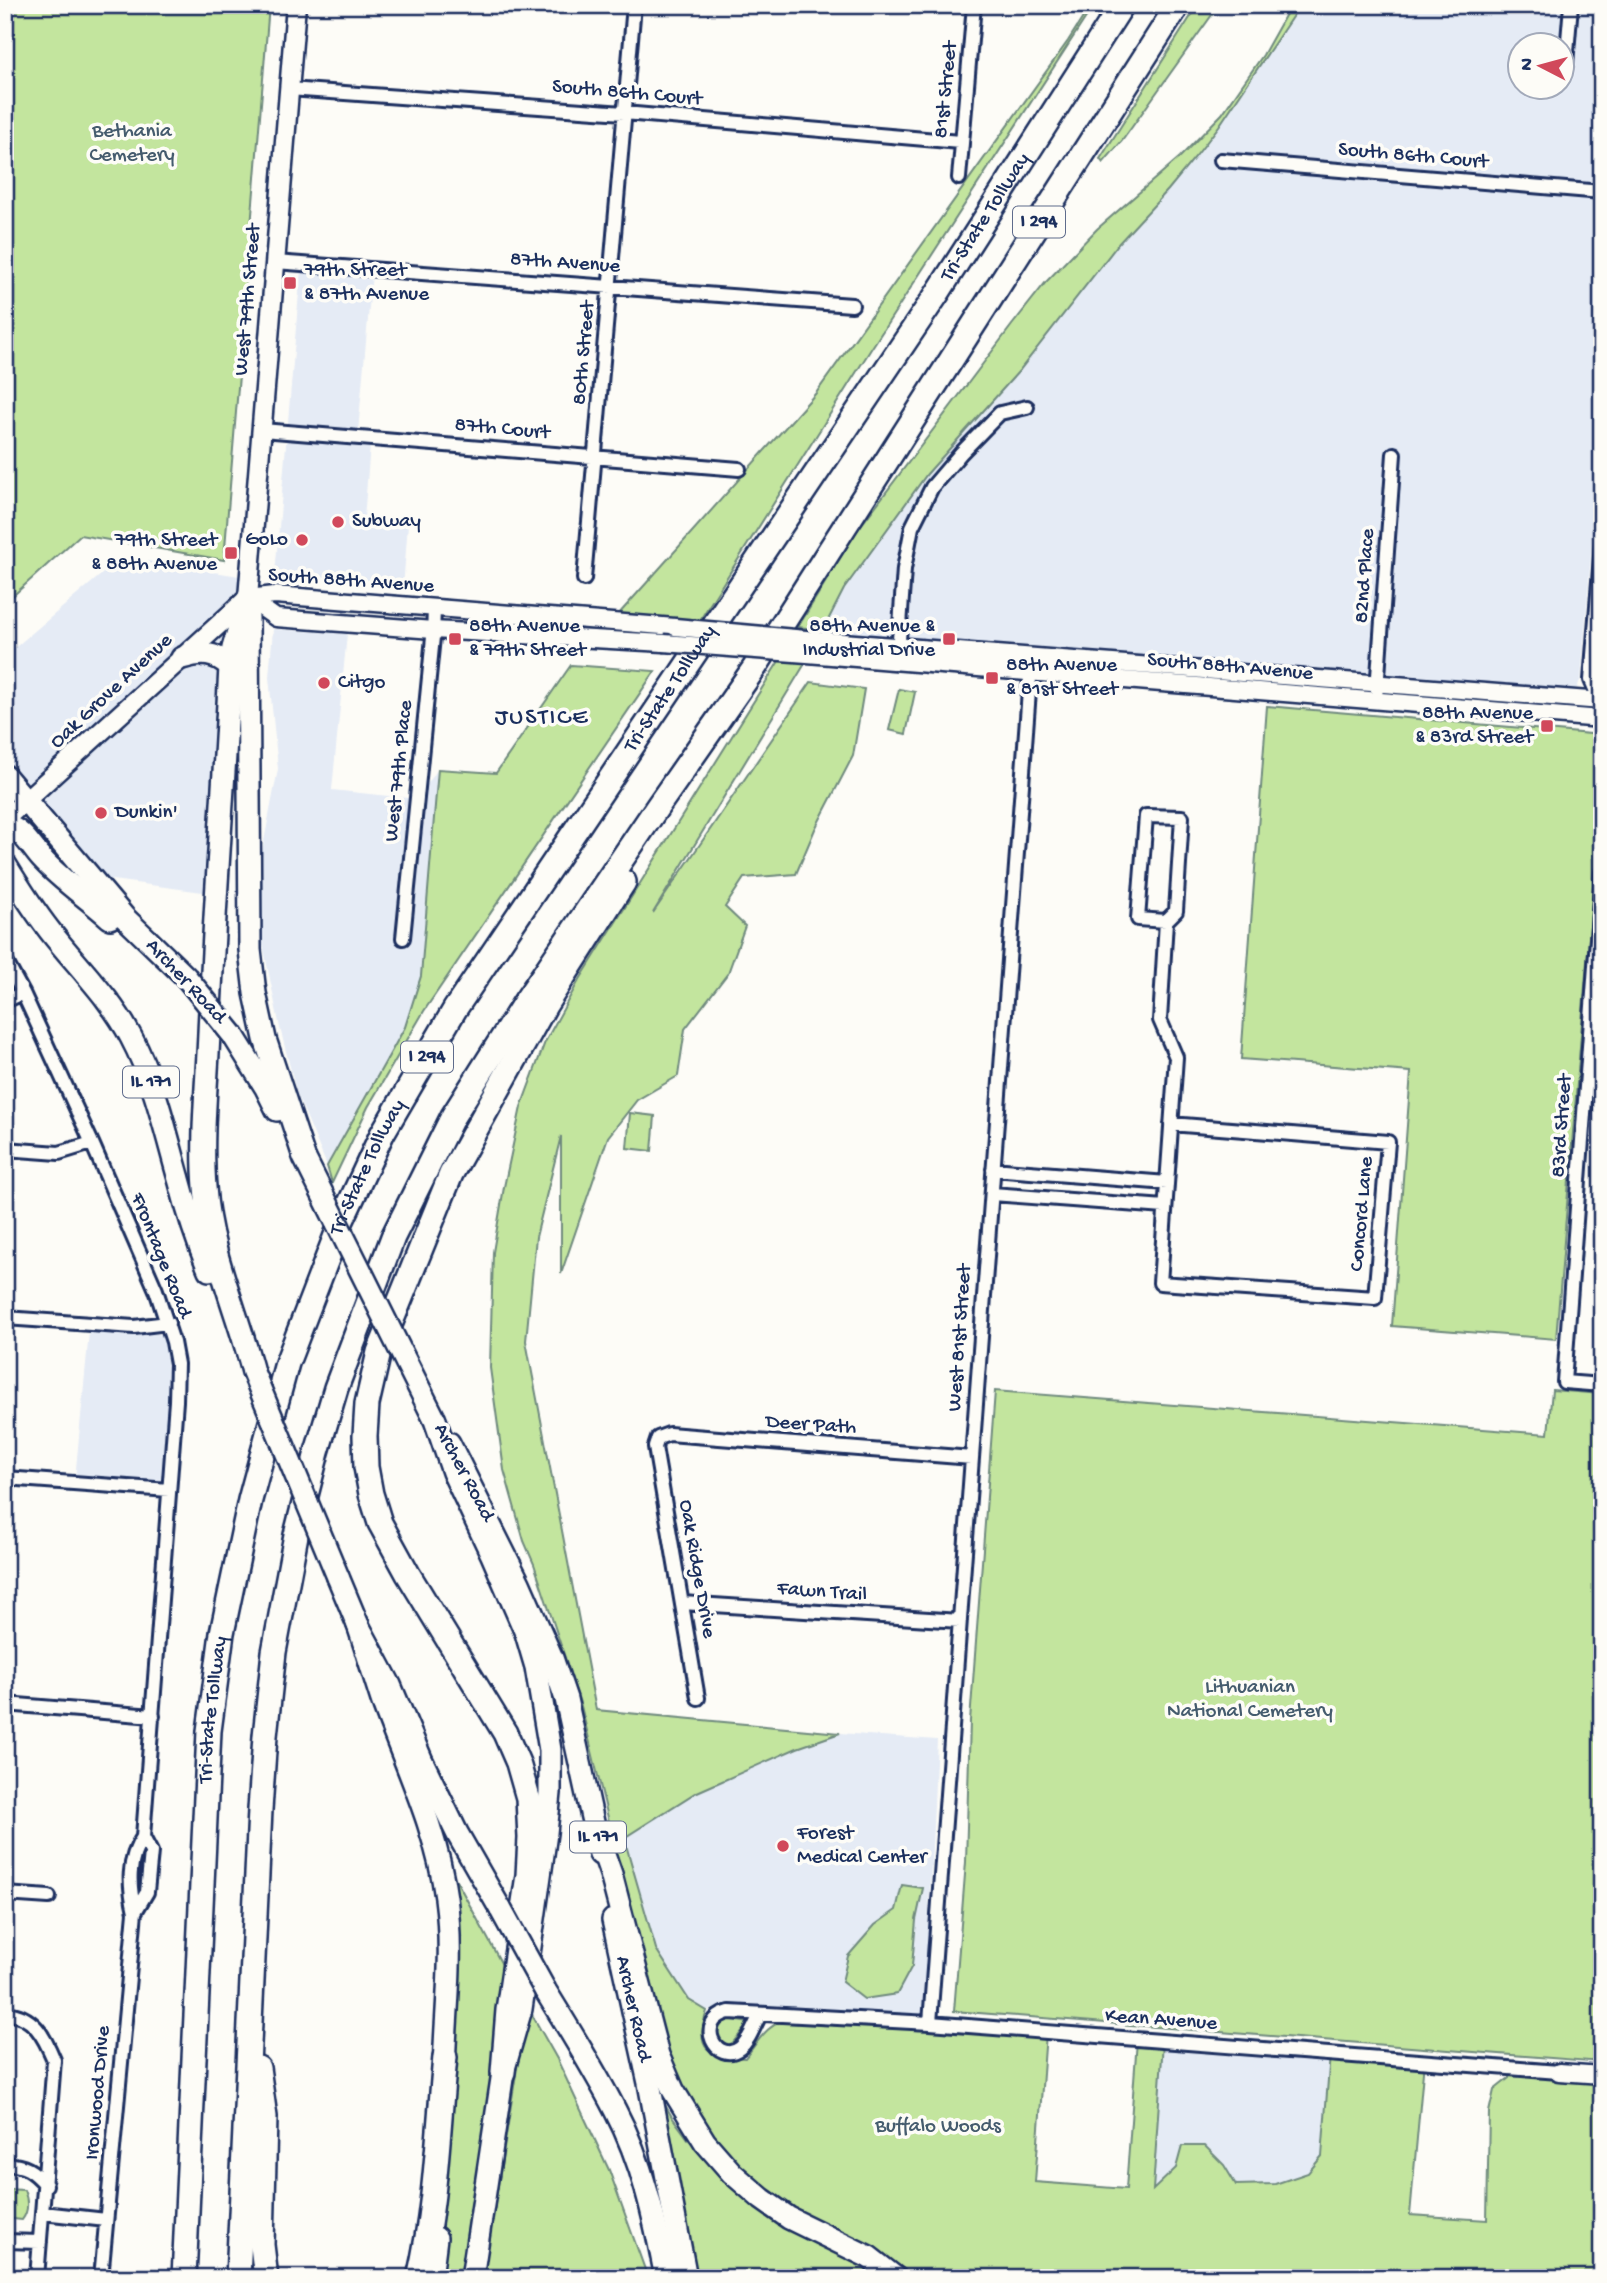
<svg xmlns="http://www.w3.org/2000/svg" width="1607" height="2283" font-family="'Gochi Hand',sans-serif">
<style>
.built{fill:#e5ebf5;fill-rule:evenodd}
.green{fill:#c3e59e;stroke:#6f8a7e;stroke-width:2}
.lines{fill:none;stroke-linecap:round;stroke-linejoin:round}
.minor-casing{stroke:#1b2f5e;stroke-width:18}
.tertiary-casing{stroke:#1b2f5e;stroke-width:21}
.secondary-casing{stroke:#1b2f5e;stroke-width:23}
.primary-casing{stroke:#1b2f5e;stroke-width:26}
.trunk-casing{stroke:#1b2f5e;stroke-width:26}
.motorway-casing{stroke:#1b2f5e;stroke-width:28}
.minor{stroke:#fdfcf7;stroke-width:12}
.tertiary{stroke:#fdfcf7;stroke-width:16}
.secondary{stroke:#fdfcf7;stroke-width:18}
.primary{stroke:#fdfcf7;stroke-width:21}
.trunk{stroke:#fdfcf7;stroke-width:21}
.motorway{stroke:#fdfcf7;stroke-width:23}
.tertiary-bridge-casing{stroke:#1b2f5e;stroke-width:21;stroke-linecap:butt}
.primary-bridge-casing{stroke:#1b2f5e;stroke-width:26;stroke-linecap:butt}
.tertiary-bridge{stroke:#fdfcf7;stroke-width:16}
.primary-bridge{stroke:#fdfcf7;stroke-width:21}
.poi-dot{fill:#d1495b;stroke:#fdfcf7;stroke-width:2.5}
.labels{text-anchor:middle;dominant-baseline:central;stroke-width:7;stroke-linejoin:round;paint-order:stroke}
.shield{fill:#fdfcf7;stroke:#5f6c8c;stroke-width:2}
.shield-label{font-size:19px;font-weight:bold;fill:#1b2f5e}
.street-label{font-size:21px;fill:#1b2f5e;stroke:#fdfcf7}
.park-label{font-size:21px;fill:#455c6e;stroke:#fdfcf7}
.poi-label{font-size:21px;fill:#1b2f5e;stroke:#fdfcf7;text-anchor:start}
.quarter-label{font-size:24px;letter-spacing:2px;fill:#1b2f5e;stroke:#fdfcf7}
</style>
<rect width="100%" height="100%" fill="#fdfcf7"/>
<filter id="ink" filterUnits="userSpaceOnUse"><feTurbulence type="fractalNoise" baseFrequency=".0143" numOctaves="2"/><feDisplacementMap in="SourceGraphic" scale="14" xChannelSelector="R" yChannelSelector="G"/><feConvolveMatrix kernelMatrix="1 2 1 2 8 2 1 2 1" color-interpolation-filters="sRGB"/></filter>
<g filter="url(#ink)">
<path class="built" d="M 1300,5 L 1602,5 L 1602,419 L 1581,678 L 1577,688 L 1565,690 L 1028,647 L 945,643 L 823,630 L 844,589 L 927,474 L 1019,371 L 1119,243 L 1168,190 L 1196,156 L 1219,126 ZM 1520,46 L 1562,46 L 1562,88 L 1520,88 Z
M 302,257 L 373,262 L 358,432 L 371,433 L 364,519 L 408,524 L 403,588 L 275,574 Z
M 122,557 L 245,577 L 244,594 L 26,795 L 5,770 L 5,656 Z
M 239,610 L 210,893 L 90,877 L 32,803 Z
M 273,629 L 347,634 L 332,790 L 417,799 L 438,769 L 421,976 L 405,1027 L 327,1166 L 297,1094 L 280,1028 L 261,935 L 260,862 L 278,769 L 269,677 Z
M 89,1332 L 164,1334 L 170,1383 L 164,1485 L 75,1479 Z
M 840,1733 L 937,1740 L 924,2016 L 726,2005 L 707,2011 L 689,2000 L 656,1949 L 624,1838 L 695,1793 L 797,1748 Z
M 1163,2042 L 1330,2054 L 1319,2203 L 1152,2191 Z"/>
<path class="green" d="M 5,5 L 269,5 L 224,560 L 80,535 L 5,603 Z
M 1091,5 L 1094,5 L 871,349 L 700,620 L 618,615 L 816,393 L 1068,41 Z
M 1198,5 L 1219,5 L 1122,141 L 1103,163 L 1100,159 Z
M 1291,5 L 1300,5 L 1219,126 L 1196,156 L 1168,190 L 1119,243 L 1019,371 L 927,474 L 844,589 L 823,630 L 798,627 L 856,532 L 1012,325 L 1046,282 L 1097,229 L 1180,157 L 1222,114 L 1263,55 Z
M 779,661 L 806,662 L 653,913 L 811,682 L 864,689 L 853,756 L 815,829 L 796,874 L 744,878 L 725,907 L 745,926 L 728,973 L 685,1029 L 678,1076 L 637,1100 L 608,1137 L 561,1274 L 561,1136 L 536,1237 L 526,1341 L 596,1710 L 840,1733 L 797,1748 L 695,1793 L 624,1838 L 656,1949 L 689,2000 L 707,2011 C 693,2052 710,2056 745,2058 C 759,2040 768,2022 791,2019 L 1046,2033 L 1035,2182 L 1126,2189 L 1137,2040 L 1163,2042 L 1153,2190 L 1176,2168 L 1182,2146 L 1205,2146 L 1224,2165 L 1236,2185 L 1275,2184 L 1308,2173 L 1322,2156 L 1330,2054 L 1424,2061 L 1410,2215 L 1487,2220 L 1489,2112 L 1494,2090 L 1509,2078 L 1509,2067 L 1602,2071 L 1602,2278 L 908,2278 L 898,2270 L 815,2226 L 731,2166 L 670,2074 L 581,1706 L 534,1564 L 524,1541 L 504,1470 L 490,1368 L 493,1252 L 504,1187 L 521,1107 L 545,1042 L 577,984 Z
M 571,665 L 655,671 L 424,1011 L 368,1107 L 332,1183 L 327,1166 L 405,1027 L 421,976 L 438,769 L 496,773 Z
M 899,689 L 915,692 L 906,734 L 889,730 Z
M 1267,706 L 1602,735 L 1599,816 L 1556,1339 L 1392,1326 L 1411,1072 L 1241,1059 Z
M 630,1113 L 655,1116 L 652,1151 L 627,1148 Z
M 1552,1390 L 1602,1394 L 1602,2062 L 954,2011 L 966,1862 L 970,1721 L 995,1391 L 1548,1434 Z
M 455,1878 L 506,1972 L 465,2278 L 436,2278 L 447,2159 L 449,1880 Z
M 902,1885 L 923,1888 L 916,1920 L 912,1966 L 897,1994 L 864,1999 L 842,1982 L 848,1956 L 875,1925 L 896,1910 Z
M 527,2006 L 557,2059 L 609,2170 L 648,2278 L 612,2278 L 587,2271 L 561,2271 L 538,2278 L 483,2278 Z
M 727,2019 L 749,2023 L 731,2045 L 723,2045 L 715,2036 L 721,2021 Z
M 657,2091 L 672,2117 L 689,2140 L 724,2177 L 889,2278 L 694,2278 Z
M 5,2189 L 24,2190 C 28,2200 29,2211 22,2220 L 13,2219 L 5,2215 Z"/>
<g class="lines">
<defs>
<path id="minor" d="M 1566,64 L 1571,5
M 289,89 L 624,113 L 960,142
M 1221,160 L 1602,192
M 959,178 L 974,5
M 275,262 L 852,305
M 262,430 L 739,469
M 584,579 L 634,5
M 898,654 L 904,569 L 912,527 L 932,487 L 961,453 L 1000,413 L 1027,407
M 1377,690 L 1394,454
M 1602,706 L 1591,680 L 1602,544
M 1602,872 L 1564,1382 L 1602,1385
M 1166,921 L 1138,919 L 1146,816 L 1182,817 L 1176,911 L 1166,921 L 1160,1020 L 1176,1057 L 1160,1283 L 1375,1298 L 1388,1142 L 1171,1124
M 403,938 L 433,637 L 434,608
M 5,960 L 23,993 L 92,1143 L 156,1290 L 173,1342 L 177,1364 L 176,1401 L 143,1837 C 127,1860 129,1886 135,1912 L 101,2278
M 5,1001 L 23,993
M 5,1149 L 59,1153 L 92,1143
M 993,1169 L 1167,1183
M 992,1194 L 1165,1207
M 5,1318 L 134,1327 L 168,1323
M 5,1478 L 169,1490
M 682,1603 L 960,1621
M 698,1698 L 655,1447 L 658,1438 L 669,1434 L 972,1458
M 5,1704 L 153,1716
M 5,1894 L 49,1897
M 135,1912 L 147,1892 L 151,1852 L 143,1837
M 5,2013 C 34,2015 44,2036 54,2060 L 37,2278
M 760,2015 C 754,2025 750,2040 740,2048 C 717,2066 693,2021 729,2012 L 930,2023 L 1559,2072
M 930,2023 L 1031,664
M 5,2164 C 25,2165 33,2170 46,2185
M 43,2213 L 106,2220
M 5,2241 L 40,2242"/>
<path id="tertiary" d="M 248,598 L 275,595 L 675,627
M 248,598 L 276,618 L 433,630 L 664,643
M 817,640 L 1602,701
M 807,654 L 1602,719
M 1559,2072 L 1602,2075"/>
<path id="secondary" d="M 5,819 L 248,598 L 296,5"/>
<g id="primary">
<path d="M 248,598 L 233,648 L 230,666 C 224,788 214,910 209,1033 C 207,1084 201,1136 205,1187 C 209,1251 237,1310 253,1372"/>
<path d="M 248,617 L 250,950 L 255,993 L 265,1039 L 304,1157"/>
<path d="M 182,658 C 202,652 214,652 230,666"/>
<path d="M 5,776 L 124,917 L 186,977"/>
<path d="M 5,826 C 22,828 31,847 42,859 C 62,881 88,898 110,918"/>
<path d="M 5,864 C 19,887 33,909 50,931 C 77,966 110,997 131,1037 C 155,1082 165,1130 179,1179 C 187,1210 197,1241 209,1270"/>
<path d="M 233,1035 L 266,1088 L 277,1110"/>
<path d="M 449,1443 L 519,1583 L 552,1658 L 566,1699 L 600,1854"/>
<path d="M 338,1577 L 358,1625 L 390,1685 L 422,1761 L 457,1833 L 501,1910"/>
<path id="s1" d="M 613,1920 L 649,2083 L 686,2278"/>
<path d="M 545,1990 C 569,2029 594,2069 615,2110 C 643,2163 655,2220 666,2278"/>
</g>
<path id="trunk" d="M 435,1420 L 453,1472 L 492,1555 L 526,1633 L 536,1667 L 550,1750 L 550,1793 L 546,1833 L 530,1947 L 521,2009 L 503,2072 L 472,2278
M 358,1625 C 367,1652 375,1679 384,1706 C 407,1769 437,1830 446,1898 C 454,1956 445,2015 444,2073
M 598,1837 L 611,1874 L 658,2055 L 673,2090 L 705,2142 L 732,2173 L 762,2199 L 789,2218 L 869,2257 L 896,2278
M 431,2278 L 436,2238"/>
<g id="motorway">
<path d="M 258,2068 L 265,2117 L 262,2245 L 266,2278"/>
<path d="M 503,2072 L 508,2010 L 528,1875 L 530,1838 L 528,1798 L 518,1763 L 505,1733 L 408,1574 L 380,1523 L 371,1494 L 366,1467 L 365,1436 L 367,1404 L 379,1352 L 451,1174 L 546,1004 L 624,882"/>
<path id="s2" d="M 184,2278 L 209,1731 L 222,1633 L 250,1500 L 287,1363 L 342,1220 L 382,1134 L 455,1009 L 937,294 L 1122,5"/>
<path d="M 238,2278 L 260,1810 L 265,1736 L 274,1652 L 296,1535 L 317,1452 L 336,1388 L 393,1237 L 453,1116 L 527,999 L 658,806 L 755,667 L 1178,5"/>
<path d="M 419,2278 C 436,2205 438,2131 445,2057"/>
</g>
</defs>
<use href="#minor" class="minor-casing"/>
<use href="#tertiary" class="tertiary-casing"/>
<use href="#secondary" class="secondary-casing"/>
<use href="#primary" class="primary-casing"/>
<use href="#trunk" class="trunk-casing"/>
<use href="#motorway" class="motorway-casing"/>
<use href="#minor" class="minor"/>
<use href="#tertiary" class="tertiary"/>
<use href="#secondary" class="secondary"/>
<use href="#primary" class="primary"/>
<use href="#trunk" class="trunk"/>
<use href="#motorway" class="motorway"/>
<defs>
<path id="tertiary-bridge" d="M 675,627 L 817,640
M 664,643 L 807,654"/>
<path id="primary-bridge" d="M 186,977 L 233,1035
M 304,1157 L 435,1420
M 253,1372 L 338,1577
M 501,1910 L 545,1990"/>
</defs>
<use href="#tertiary-bridge" class="tertiary-bridge-casing"/>
<use href="#primary-bridge" class="primary-bridge-casing"/>
<use href="#tertiary-bridge" class="tertiary-bridge"/>
<use href="#primary-bridge" class="primary-bridge"/>
</g>
</g>
<g class="poi-dot">
<rect x="283" y="276" width="14" height="14" rx="3.5"/>
<circle cx="338" cy="522" r="7"/>
<circle cx="302" cy="540" r="7"/>
<rect x="224" y="546" width="14" height="14" rx="3.5"/>
<rect x="448" y="632" width="14" height="14" rx="3.5"/>
<rect x="942" y="632" width="14" height="14" rx="3.5"/>
<rect x="985" y="671" width="14" height="14" rx="3.5"/>
<circle cx="324" cy="683" r="7"/>
<rect x="1540" y="719" width="14" height="14" rx="3.5"/>
<circle cx="101" cy="813" r="7"/>
<circle cx="783" cy="1846" r="7"/>
</g>
<g class="labels">
<g class="shield">
<rect x="1013" y="206.5" width="52" height="31" rx="5"/>
<rect x="401" y="1041.5" width="52" height="31" rx="5"/>
<rect x="123" y="1066.5" width="56" height="31" rx="5"/>
<rect x="570" y="1821.5" width="56" height="31" rx="5"/>
</g>
<g class="shield-label">
<text x="1039" y="222">I 294</text>
<text x="427" y="1057">I 294</text>
<text x="151" y="1082">IL 171</text>
<text x="598" y="1837">IL 171</text>
</g>
<g class="street-label">
<text transform="translate(947 90) rotate(-84)">81st Street</text>
<text transform="translate(627 94) rotate(5)">South 86th Court</text>
<text transform="translate(1413 157) rotate(5)">South 86th Court</text>
<text stroke="none"><textPath href="#s2" startOffset="2270">Tri-State Tollway</textPath></text>
<text transform="translate(565 264) rotate(4)">87th Avenue</text>
<text transform="translate(249 300) rotate(-85)">West 79th Street</text>
<text transform="translate(585 353) rotate(-85)">80th Street</text>
<text transform="translate(502 430) rotate(5)">87th Court</text>
<text transform="translate(1366 576) rotate(-86)">82nd Place</text>
<text transform="translate(351 582) rotate(4)">South 88th Avenue</text>
<text transform="translate(1230 668) rotate(5)">South 88th Avenue</text>
<text stroke="none"><textPath href="#s2" startOffset="1703">Tri-State Tollway</textPath></text>
<text transform="translate(112 692) rotate(-43)">Oak Grove Avenue</text>
<text transform="translate(400 771) rotate(-84)">West 79th Place</text>
<text transform="translate(185 982) rotate(47)">Archer Road</text>
<text transform="translate(1563 1126) rotate(-86)">83rd Street</text>
<text stroke="none"><textPath href="#s2" startOffset="1136">Tri-State Tollway</textPath></text>
<text transform="translate(1363 1214) rotate(-85)">Concord Lane</text>
<text transform="translate(160 1256) rotate(68)">Frontage Road</text>
<text transform="translate(961 1338) rotate(-86)">West 81st Street</text>
<text transform="translate(811 1426) rotate(4)">Deer Path</text>
<text transform="translate(463 1473) rotate(62)">Archer Road</text>
<text transform="translate(696 1569) rotate(80)">Oak Ridge Drive</text>
<text transform="translate(822 1593) rotate(4)">Fawn Trail</text>
<text stroke="none"><textPath href="#s2" startOffset="569">Tri-State Tollway</textPath></text>
<text stroke="none"><textPath href="#s1" startOffset="91">Archer Road</textPath></text>
<text transform="translate(1161 2021) rotate(4)">Kean Avenue</text>
<text transform="translate(99 2093) rotate(-85)">Ironwood Drive</text>
</g>
<g class="park-label">
<text x="132" y="132">Bethania<tspan x="132" dy="24">Cemetery</tspan></text>
<text x="1250" y="1688">Lithuanian<tspan x="1250" dy="24">National Cemetery</tspan></text>
<text x="938" y="2127">Buffalo Woods</text>
</g>
<g class="poi-label">
<text x="304" y="271">79th Street<tspan x="304" dy="24">&amp; 87th Avenue</tspan></text>
<text x="352" y="522">Subway</text>
<text x="288" y="540" text-anchor="end">GoLo</text>
<text x="217" y="541" text-anchor="end">79th Street<tspan x="217" dy="24">&amp; 88th Avenue</tspan></text>
<text x="469" y="627">88th Avenue<tspan x="469" dy="24">&amp; 79th Street</tspan></text>
<text x="935" y="627" text-anchor="end">88th Avenue &amp;<tspan x="935" dy="24">Industrial Drive</tspan></text>
<text x="1006" y="666">88th Avenue<tspan x="1006" dy="24">&amp; 81st Street</tspan></text>
<text x="338" y="683">Citgo</text>
<text x="1533" y="714" text-anchor="end">88th Avenue<tspan x="1533" dy="24">&amp; 83rd Street</tspan></text>
<text x="115" y="813">Dunkin'</text>
<text x="797" y="1834">Forest<tspan x="797" dy="24">Medical Center</tspan></text>
</g>
<g class="quarter-label">
<text x="542" y="718">JUSTICE</text>
</g>
</g>
<rect width="1607" height="2283" fill="none" stroke="#fdfcf7" stroke-width="28"/>
<rect x="14" y="14" width="1579" height="2255" fill="none" stroke="#1b2f5e" stroke-width="2.5" filter="url(#ink)"/>
<g transform="translate(1541 66) rotate(276)"><circle r="33" fill="#fdfcf7" stroke="#a3aaba" stroke-width="2"/>
<path d="M0-5L12 26L0 18L-12 26Z" fill="#d1495b"/>
<text y="-10" font-size="19" font-weight="bold" text-anchor="middle" fill="#1b2f5e">N</text>
</g>
</svg>
